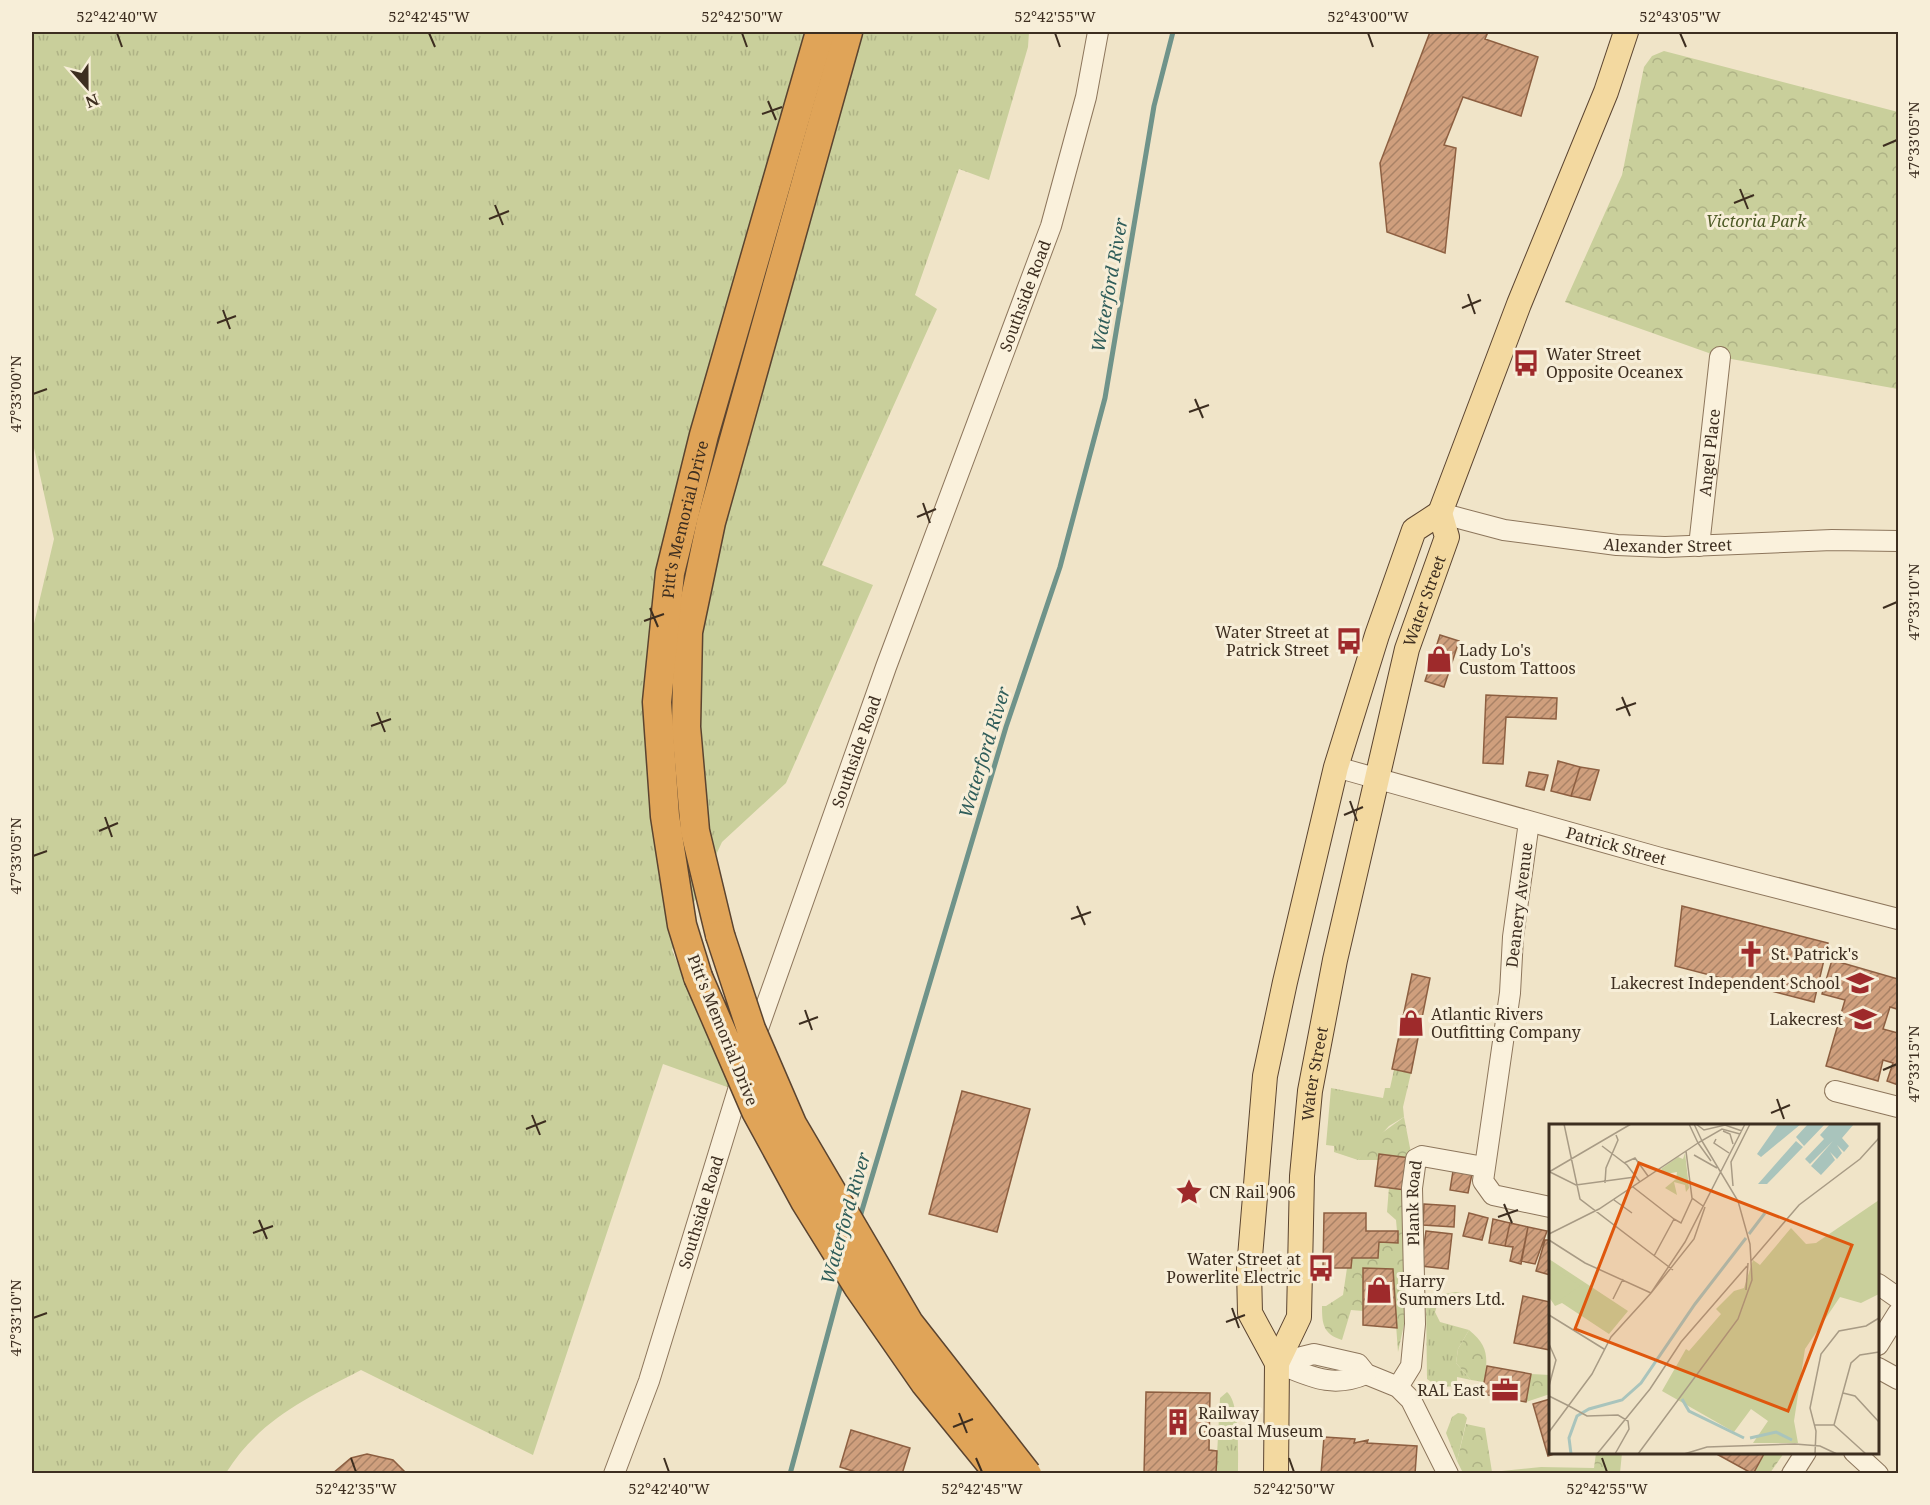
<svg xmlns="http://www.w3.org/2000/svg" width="1930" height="1505" font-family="'Noto Serif',serif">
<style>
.grass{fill:url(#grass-tufts)}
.forest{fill:url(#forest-crowns)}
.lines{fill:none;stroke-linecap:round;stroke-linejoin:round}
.stream{stroke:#6f938a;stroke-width:5}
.building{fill:url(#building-hatch);stroke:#8d5f41;stroke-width:1.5}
.minor-casing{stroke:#8d765c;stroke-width:22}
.major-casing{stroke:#5b4430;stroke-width:26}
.highway-casing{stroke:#5b4430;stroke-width:31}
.minor{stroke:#faf1dc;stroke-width:20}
.major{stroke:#f3d9a0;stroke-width:24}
.highway{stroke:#e0a458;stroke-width:28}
.highway-bridge-casing{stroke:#5b4430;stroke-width:31;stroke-linecap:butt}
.highway-bridge{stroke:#e0a458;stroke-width:28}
.ticks{fill:none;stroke:#3d2e20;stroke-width:2}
.labels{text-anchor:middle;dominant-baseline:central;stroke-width:6;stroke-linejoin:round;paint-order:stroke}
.park-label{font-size:16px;font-style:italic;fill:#4d5a26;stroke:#f7eed8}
.street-label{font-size:16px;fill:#3d2e20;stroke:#f7eed8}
.poi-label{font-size:16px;fill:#3d2e20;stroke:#f7eed8;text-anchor:start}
.water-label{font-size:18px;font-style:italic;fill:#2f5d5a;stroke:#f7eed8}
.inset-river{fill:none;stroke:#a9c4bc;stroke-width:3}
.inset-road{fill:none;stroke:#a89b85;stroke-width:1.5}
.view{fill:#df570d;fill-opacity:0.15;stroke:#df570d;stroke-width:3}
.inset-edge{fill:none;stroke:#3d2e20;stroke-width:3}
.neatline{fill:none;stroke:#3d2e20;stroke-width:2}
.ticks-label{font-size:15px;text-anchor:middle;fill:#3d2e20}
</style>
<defs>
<pattern id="grass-tufts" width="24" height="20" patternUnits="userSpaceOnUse" patternTransform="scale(1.5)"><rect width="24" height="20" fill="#c9cf9b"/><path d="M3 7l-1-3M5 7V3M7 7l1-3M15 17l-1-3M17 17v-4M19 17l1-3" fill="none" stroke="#aeb285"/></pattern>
<pattern id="forest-crowns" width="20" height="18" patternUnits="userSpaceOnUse" patternTransform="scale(1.5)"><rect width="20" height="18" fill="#c9cf9b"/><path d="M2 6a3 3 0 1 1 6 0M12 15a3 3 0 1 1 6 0" fill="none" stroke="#aeb285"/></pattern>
<pattern id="building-hatch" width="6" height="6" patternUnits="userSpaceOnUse" patternTransform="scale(1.5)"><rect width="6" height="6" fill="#cf9f7d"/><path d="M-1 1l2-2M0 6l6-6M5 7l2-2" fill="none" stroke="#a98266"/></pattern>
</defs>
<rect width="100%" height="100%" fill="#f0e4c8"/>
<path class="grass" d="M 32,32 L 1029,32 L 1028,47 L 989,180 L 959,169 L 915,295 L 937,309 L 822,565 L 873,585 L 786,783 L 722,842 L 672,950 L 730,1088 L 663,1064 L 533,1455 L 361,1370 C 307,1398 259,1420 226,1473 L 32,1473 L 32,632 L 54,539 L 32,439 Z
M 1394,1070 L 1411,1073 L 1403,1107 L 1404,1117 L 1389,1126 L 1358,1160 L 1334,1152 L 1334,1146 L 1326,1145 L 1331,1088 L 1383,1098 L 1385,1088 L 1390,1088 Z
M 1456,1292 L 1472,1295 L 1470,1300 L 1438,1303 L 1435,1312 L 1440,1322 L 1469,1330 L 1458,1349 L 1456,1363 L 1471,1380 L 1457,1377 L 1457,1386 C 1448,1388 1435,1385 1427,1379 L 1426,1300 L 1431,1296 Z
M 1227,1392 C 1240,1402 1238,1454 1238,1471 L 1216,1474 L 1220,1398 Z
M 1458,1413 L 1464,1414 L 1467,1418 L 1457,1461 L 1446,1433 L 1452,1417 Z"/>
<path class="forest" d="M 1664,51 L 1898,112 L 1898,389 L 1720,357 L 1565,302 L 1622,175 L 1644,67 L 1652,56 Z
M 1404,1117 L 1411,1153 L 1410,1158 L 1379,1154 L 1378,1160 L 1358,1160 L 1375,1138 Z
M 1389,1187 L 1405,1190 L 1405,1320 L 1398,1352 L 1392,1269 L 1363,1311 L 1351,1310 L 1342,1340 C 1323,1334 1322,1324 1322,1306 L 1326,1306 L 1343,1295 L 1347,1268 L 1351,1268 L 1352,1258 L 1378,1258 L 1379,1242 L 1398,1242 L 1396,1220 L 1387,1212 Z
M 1469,1330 C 1489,1346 1488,1358 1484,1382 L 1471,1380 L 1456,1363 L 1458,1349 Z
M 1531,1374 L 1550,1375 L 1550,1394 L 1526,1402 Z
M 1466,1424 L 1485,1428 L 1492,1472 L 1541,1467 L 1594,1468 L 1596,1453 L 1622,1453 L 1620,1473 L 1463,1473 L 1457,1461 Z
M 1765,1453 L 1784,1453 L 1770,1473 L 1753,1474 Z"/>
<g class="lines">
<path class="stream" d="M 860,1217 L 1006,727 L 1060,567 L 1105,398 L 1154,106 L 1173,32
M 790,1474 L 842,1281"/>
</g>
<path class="building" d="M 1430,32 L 1488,32 L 1485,39 L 1538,57 L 1521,116 L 1463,97 L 1444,145 L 1456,148 L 1445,253 L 1387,232 L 1380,163 Z
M 1440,635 L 1459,641 L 1444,687 L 1425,681 Z
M 1486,695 L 1557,698 L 1556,719 L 1506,717 L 1503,764 L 1483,763 Z
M 1558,761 L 1580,767 L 1571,796 L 1551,791 Z
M 1580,767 L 1599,770 L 1590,800 L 1571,796 Z
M 1529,772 L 1548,775 L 1544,790 L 1526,786 Z
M 1682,906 L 1828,943 L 1814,1002 L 1675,966 Z
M 1832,960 L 1898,979 L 1898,1006 L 1897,1009 L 1890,1007 L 1883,1029 L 1898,1033 L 1898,1085 L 1887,1081 L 1893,1063 L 1883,1060 L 1878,1081 L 1826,1066 L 1845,1000 L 1822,994 Z
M 1412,974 L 1430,978 L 1411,1073 L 1392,1069 Z
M 962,1091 L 1030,1109 L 997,1232 L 929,1214 Z
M 1379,1154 L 1410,1158 L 1405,1190 L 1375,1186 Z
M 1453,1171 L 1472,1174 L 1468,1193 L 1450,1190 Z
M 1424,1204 L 1455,1206 L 1454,1227 L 1423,1225 Z
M 1324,1213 L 1366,1213 L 1366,1231 L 1398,1231 L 1398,1243 L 1379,1242 L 1378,1258 L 1352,1258 L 1351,1268 L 1323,1268 Z
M 1469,1213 L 1488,1218 L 1482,1240 L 1463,1236 Z
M 1493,1219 L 1510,1223 L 1505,1246 L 1489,1243 Z
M 1510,1223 L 1528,1227 L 1521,1264 L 1510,1261 L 1513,1247 L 1505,1246 Z
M 1528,1227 L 1547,1231 L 1535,1264 L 1521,1261 Z
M 1426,1231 L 1452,1234 L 1448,1269 L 1421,1266 Z
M 1545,1240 L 1550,1240 L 1550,1275 L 1536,1271 Z
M 1363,1268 L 1393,1269 L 1397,1328 L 1363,1325 Z
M 1523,1296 L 1550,1302 L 1550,1350 L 1514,1343 Z
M 1487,1366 L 1531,1374 L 1526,1402 L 1482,1394 Z
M 1146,1392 L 1210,1393 L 1209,1450 L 1217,1451 L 1216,1474 L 1144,1474 Z
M 1550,1399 L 1550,1452 L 1560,1452 L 1548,1456 L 1533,1404 Z
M 851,1430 L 910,1448 L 902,1474 L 862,1474 L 840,1467 Z
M 1324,1437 L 1355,1439 L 1354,1443 L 1368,1440 L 1367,1443 L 1417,1446 L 1415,1474 L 1321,1474 Z
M 1713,1452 L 1765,1452 L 1753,1474 Z
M 367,1454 L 393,1460 L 407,1474 L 332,1474 L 351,1458 Z"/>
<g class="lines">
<defs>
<g id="minor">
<path id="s1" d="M 1440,513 L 1504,530 L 1617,545 L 1665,547 L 1832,540 L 1898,541"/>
<path id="s2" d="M 1699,546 L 1720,357"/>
<path id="s3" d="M 1336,767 L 1664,859 L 1898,919"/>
<path d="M 1529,822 L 1513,937 L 1510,993 L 1483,1181 L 1493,1195 L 1550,1207"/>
<path id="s4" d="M 754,1040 L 886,667 L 1051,226 L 1086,97 L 1098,32"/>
<path d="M 1835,1091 L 1898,1107"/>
<path d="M 1878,1284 L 1898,1298"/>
<path d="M 1878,1345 L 1898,1313"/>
<path d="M 1277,1363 L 1314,1354 L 1358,1364 L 1366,1374 L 1398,1387 L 1411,1400 L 1448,1474"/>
<path d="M 1277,1363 C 1310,1376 1331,1389 1366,1374"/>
<path d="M 1878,1368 L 1898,1379"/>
<path id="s5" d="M 1398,1387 L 1411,1366 L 1415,1324 L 1412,1188 L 1416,1159 L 1422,1156 L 1484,1167"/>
<path d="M 1854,1452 L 1878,1474"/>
<path id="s6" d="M 614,1474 L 649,1381 L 743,1074"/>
<path d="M 1792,1474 L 1806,1452"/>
</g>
<g id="major">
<path d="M 1440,513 L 1519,304 L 1606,92 L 1626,32"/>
<path d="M 1277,1363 L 1250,1313 L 1249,1269 L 1265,1076 L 1285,982 L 1336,767 L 1377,635 L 1414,530 L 1440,513"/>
<path id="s7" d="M 1276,1474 L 1277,1363 L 1299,1317 L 1302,1176 L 1310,1091 L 1335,960 L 1407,649 L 1447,537 L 1440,513"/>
</g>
<g id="highway">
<path d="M 720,935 L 695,831 L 686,727 L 688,632 L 711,522 L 848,32"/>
<path id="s8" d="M 698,977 L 682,925 L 665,816 L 657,702 L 670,573 L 704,435 L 820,32"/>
</g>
</defs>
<use href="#minor" class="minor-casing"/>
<use href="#major" class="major-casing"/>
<use href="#highway" class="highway-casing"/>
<use href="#minor" class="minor"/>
<use href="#major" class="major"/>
<use href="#highway" class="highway"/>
<defs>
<path id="highway-bridge" d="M 720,935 L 751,1029 L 792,1124 L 909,1323 L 1027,1474
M 698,977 L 756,1111 L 805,1201 L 859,1288 L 925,1383 L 999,1474"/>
</defs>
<use href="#highway-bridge" class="highway-bridge-casing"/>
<use href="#highway-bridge" class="highway-bridge"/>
</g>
<path class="ticks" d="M 117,33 L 122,47M 429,33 L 435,47M 742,33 L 747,47M 1055,33 L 1060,47M 1368,33 L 1373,47M 1680,33 L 1686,47M 768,101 L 776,120M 762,114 L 782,107M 1883,146 L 1897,140M 1740,189 L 1748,209M 1734,203 L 1754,195M 495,205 L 503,225M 489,219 L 509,211M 1468,294 L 1475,314M 1462,308 L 1481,300M 223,310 L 230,329M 217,323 L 236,316M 33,394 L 47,389M 1195,399 L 1203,418M 1189,412 L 1209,405M 923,503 L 930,523M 917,517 L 936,509M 650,608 L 658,627M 1883,608 L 1897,602M 644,621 L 664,614M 1622,697 L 1630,716M 1616,710 L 1636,703M 377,712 L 385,732M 371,726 L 391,719M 1350,801 L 1357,821M 1344,815 L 1363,807M 105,817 L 112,837M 99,831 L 118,823M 33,856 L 47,851M 1077,906 L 1085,925M 1071,919 L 1091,912M 805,1010 L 812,1030M 799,1024 L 818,1017M 1883,1070 L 1897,1064M 1777,1099 L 1784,1119M 1771,1113 L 1790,1105M 532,1115 L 540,1135M 526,1129 L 546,1121M 1504,1204 L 1512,1223M 1498,1217 L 1518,1210M 259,1220 L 267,1239M 253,1233 L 273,1226M 1232,1308 L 1239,1328M 33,1318 L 47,1313M 1226,1322 L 1245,1315M 959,1413 L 967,1433M 953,1427 L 973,1419M 351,1458 L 356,1472M 664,1458 L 669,1472M 976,1458 L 982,1472M 1289,1458 L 1294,1472M 1602,1458 L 1607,1472"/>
<defs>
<symbol id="bus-bare" viewBox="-9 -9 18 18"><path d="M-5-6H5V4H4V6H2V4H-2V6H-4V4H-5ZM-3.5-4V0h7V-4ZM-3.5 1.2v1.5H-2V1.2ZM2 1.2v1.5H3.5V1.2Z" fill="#9e2a2b" stroke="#f7eed8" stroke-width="2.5" paint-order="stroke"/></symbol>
<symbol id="shop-bare" viewBox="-9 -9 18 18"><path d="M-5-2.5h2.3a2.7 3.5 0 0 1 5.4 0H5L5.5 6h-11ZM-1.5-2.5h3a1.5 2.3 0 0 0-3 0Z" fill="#9e2a2b" stroke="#f7eed8" stroke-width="2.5" paint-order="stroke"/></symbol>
<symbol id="church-bare" viewBox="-9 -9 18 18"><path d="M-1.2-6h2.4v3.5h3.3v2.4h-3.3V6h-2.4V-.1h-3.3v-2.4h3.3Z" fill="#9e2a2b" stroke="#f7eed8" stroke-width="2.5" paint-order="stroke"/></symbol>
<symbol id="school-bare" viewBox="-9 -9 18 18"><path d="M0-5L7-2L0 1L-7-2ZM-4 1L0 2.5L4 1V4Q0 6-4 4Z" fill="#9e2a2b" stroke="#f7eed8" stroke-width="2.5" paint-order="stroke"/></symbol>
<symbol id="sight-bare" viewBox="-9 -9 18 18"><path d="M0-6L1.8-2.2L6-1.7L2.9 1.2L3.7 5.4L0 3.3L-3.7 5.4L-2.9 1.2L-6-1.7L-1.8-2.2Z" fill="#9e2a2b" stroke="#f7eed8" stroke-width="2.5" paint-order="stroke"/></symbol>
<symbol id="office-bare" viewBox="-9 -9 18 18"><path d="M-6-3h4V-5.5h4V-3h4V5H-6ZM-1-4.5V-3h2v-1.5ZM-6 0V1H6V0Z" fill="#9e2a2b" stroke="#f7eed8" stroke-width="2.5" paint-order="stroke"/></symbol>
<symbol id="building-bare" viewBox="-9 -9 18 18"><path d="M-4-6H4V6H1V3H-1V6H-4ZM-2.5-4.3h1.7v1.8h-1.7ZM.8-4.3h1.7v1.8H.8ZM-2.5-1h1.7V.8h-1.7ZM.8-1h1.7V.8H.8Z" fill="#9e2a2b" stroke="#f7eed8" stroke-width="2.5" paint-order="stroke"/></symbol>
</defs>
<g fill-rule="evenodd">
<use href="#bus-bare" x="1507" y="344" width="38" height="38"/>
<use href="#bus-bare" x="1330" y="622" width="38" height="38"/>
<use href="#shop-bare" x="1420" y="640" width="38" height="38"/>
<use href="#church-bare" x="1732" y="935" width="38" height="38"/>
<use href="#school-bare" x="1841" y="964" width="38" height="38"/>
<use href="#school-bare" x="1844" y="1000" width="38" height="38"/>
<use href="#shop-bare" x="1392" y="1004" width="38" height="38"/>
<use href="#sight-bare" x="1170" y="1173" width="38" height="38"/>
<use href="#bus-bare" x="1302" y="1249" width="38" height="38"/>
<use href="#shop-bare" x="1360" y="1271" width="38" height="38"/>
<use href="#office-bare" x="1486" y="1371" width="38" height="38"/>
<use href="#building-bare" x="1159" y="1403" width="38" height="38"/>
</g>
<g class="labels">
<g class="park-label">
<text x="1756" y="221">Victoria Park</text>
</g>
<g class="street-label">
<text stroke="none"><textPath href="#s4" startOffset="792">Southside Road</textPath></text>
<text stroke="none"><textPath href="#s2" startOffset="94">Angel Place</textPath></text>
<text stroke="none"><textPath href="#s8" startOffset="464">Pitt's Memorial Drive</textPath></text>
<text stroke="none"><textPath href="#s1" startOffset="231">Alexander Street</textPath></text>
<text stroke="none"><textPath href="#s7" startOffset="892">Water Street</textPath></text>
<text stroke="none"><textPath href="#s4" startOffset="306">Southside Road</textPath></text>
<text stroke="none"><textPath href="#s3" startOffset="291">Patrick Street</textPath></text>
<text transform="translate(1519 905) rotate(-83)">Deanery Avenue</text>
<text transform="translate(723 1030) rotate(68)">Pitt's Memorial Drive</text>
<text stroke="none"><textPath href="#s7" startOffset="406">Water Street</textPath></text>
<text stroke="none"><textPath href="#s5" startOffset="188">Plank Road</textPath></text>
<text stroke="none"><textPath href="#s6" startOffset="276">Southside Road</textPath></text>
</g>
<g class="poi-label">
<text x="1546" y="354">Water Street<tspan x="1546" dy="18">Opposite Oceanex</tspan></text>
<text x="1329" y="632" text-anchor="end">Water Street at<tspan x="1329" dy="18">Patrick Street</tspan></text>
<text x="1459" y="650">Lady Lo's<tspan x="1459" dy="18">Custom Tattoos</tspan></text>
<text x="1771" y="954">St. Patrick's</text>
<text x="1840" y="983" text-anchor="end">Lakecrest Independent School</text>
<text x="1431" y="1014">Atlantic Rivers<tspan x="1431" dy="18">Outfitting Company</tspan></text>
<text x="1843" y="1019" text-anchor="end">Lakecrest</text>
<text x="1209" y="1192">CN Rail 906</text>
<text x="1301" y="1259" text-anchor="end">Water Street at<tspan x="1301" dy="18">Powerlite Electric</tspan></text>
<text x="1399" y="1281">Harry<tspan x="1399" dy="18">Summers Ltd.</tspan></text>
<text x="1485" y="1390" text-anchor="end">RAL East</text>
<text x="1198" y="1413">Railway<tspan x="1198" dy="18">Coastal Museum</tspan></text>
</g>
<g class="water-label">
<text transform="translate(1109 285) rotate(-80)">Waterford River</text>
<text transform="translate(984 752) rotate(-73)">Waterford River</text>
<text transform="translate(845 1218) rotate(-74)">Waterford River</text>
</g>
</g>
<g transform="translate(1549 1124)">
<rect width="330" height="330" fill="#f0e4c8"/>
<path d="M 330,76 L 330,170 L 312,179 L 291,173 L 256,225 L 245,297 L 249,319 L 204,319 L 219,297 L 202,285 L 185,308 L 113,267 L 137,225 L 140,227 L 172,190 L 167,185 L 185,167 L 195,164 L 204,136 L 211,141 L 242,104 L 257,120 L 267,119 Z" fill="#c9cf9b"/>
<path d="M 136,29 L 140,64 L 137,68 L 136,61 L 125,58 L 128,71 L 116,64 L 127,55 L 128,48 L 117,50 L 112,45 L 129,33 L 134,35 ZM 0,135 L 79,187 L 60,210 L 13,179 L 6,182 L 0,173 Z" fill="#c9cf9b"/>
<path d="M 11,148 L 31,162 L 11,176 L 0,164 L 0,152 Z" fill="#c9cf9b"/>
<path d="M 229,0 L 252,0 L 212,33 L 208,30 ZM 259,0 L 276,0 L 255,22 L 247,13 ZM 281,0 L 305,0 L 293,14 L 300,22 L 295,28 L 288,21 L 293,29 L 288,35 L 281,28 L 286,36 L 272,51 L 262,42 L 284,17 L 261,40 L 256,35 L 275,15 L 271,11 ZM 247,17 L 254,23 L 218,60 L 209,60 Z" fill="#a9c4bc"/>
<path class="inset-river" d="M 200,110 L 216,89M 133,275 L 140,287 L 195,314M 201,314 L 227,308 L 243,316M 22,330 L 20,314 L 28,292 L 40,285 L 73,276 L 92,259 L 146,180 L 197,114"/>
<path class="inset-road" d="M 15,0 L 31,75 L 124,146M 140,0 L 149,19 L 173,5 L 191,10M 145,0 L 153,17M 147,0 L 155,6 L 176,1 L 193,7M 174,7 L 181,10 L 184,20M 167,15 L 165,19 L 180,29M 149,19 L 162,37M 53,22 L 78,41 L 91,58M 137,27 L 143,74 L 154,82M 145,31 L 168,44M 75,39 L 86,34 L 99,52M 0,48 L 82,0M 1,48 L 27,61 L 86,53M 56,59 L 57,44 L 69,16 L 67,11M 184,62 L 182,38 L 201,0M 84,63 L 125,95M 65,76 L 83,89M 125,95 L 132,99 L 143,75M 0,110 L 50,85 L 149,19M 0,116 L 36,139 L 102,169M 105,132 L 125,95M 202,137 L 250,81 L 311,35 L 330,14M 197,166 L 199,139M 102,169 L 145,115 L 156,83M 64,175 L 74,155M 0,191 L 55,225M 0,220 L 7,236 L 0,262M 294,269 L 306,272 L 330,298M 0,272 L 20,282M 20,282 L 38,292 L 69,291 L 79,297 L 80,305 L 66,330M 266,301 L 285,301 L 302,239 L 311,231 L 330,228M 285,301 L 317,330M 0,308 L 43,250 L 62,213 L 102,169 L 136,118 L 196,0M 48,330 L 101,265 L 132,218 L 198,142M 89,330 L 189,195 L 203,156 L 201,120 L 189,77 L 153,17M 135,330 L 158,323 L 246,320 L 271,322 L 288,330M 266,330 L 267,307 L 261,284 L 272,230 L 290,207 L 317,202 L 330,194"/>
<path class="view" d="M 90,39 L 303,121 L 239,287 L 26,205 Z"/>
<rect width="330" height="330" class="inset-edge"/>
</g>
<rect width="1930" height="1505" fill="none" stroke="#f7eed8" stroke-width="66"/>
<g transform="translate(87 87) rotate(159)" stroke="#f7eed8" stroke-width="4.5" paint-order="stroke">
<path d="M0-4.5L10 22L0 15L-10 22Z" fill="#3d2e20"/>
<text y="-9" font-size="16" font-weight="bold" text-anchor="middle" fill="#3d2e20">N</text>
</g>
<rect x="33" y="33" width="1864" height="1439" class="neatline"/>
<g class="ticks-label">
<text x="117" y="22">52°42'40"W</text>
<text x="429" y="22">52°42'45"W</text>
<text x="742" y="22">52°42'50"W</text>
<text x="1055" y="22">52°42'55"W</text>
<text x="1368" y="22">52°43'00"W</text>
<text x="1680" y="22">52°43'05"W</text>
<text transform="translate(1914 140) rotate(-90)" y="5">47°33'05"N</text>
<text transform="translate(16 394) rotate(-90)" y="5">47°33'00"N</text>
<text transform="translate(1914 602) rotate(-90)" y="5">47°33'10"N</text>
<text transform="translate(16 856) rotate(-90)" y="5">47°33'05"N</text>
<text transform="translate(1914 1064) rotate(-90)" y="5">47°33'15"N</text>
<text transform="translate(16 1318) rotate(-90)" y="5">47°33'10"N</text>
<text x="356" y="1494">52°42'35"W</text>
<text x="669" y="1494">52°42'40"W</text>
<text x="982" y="1494">52°42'45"W</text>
<text x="1294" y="1494">52°42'50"W</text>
<text x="1607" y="1494">52°42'55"W</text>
</g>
</svg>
